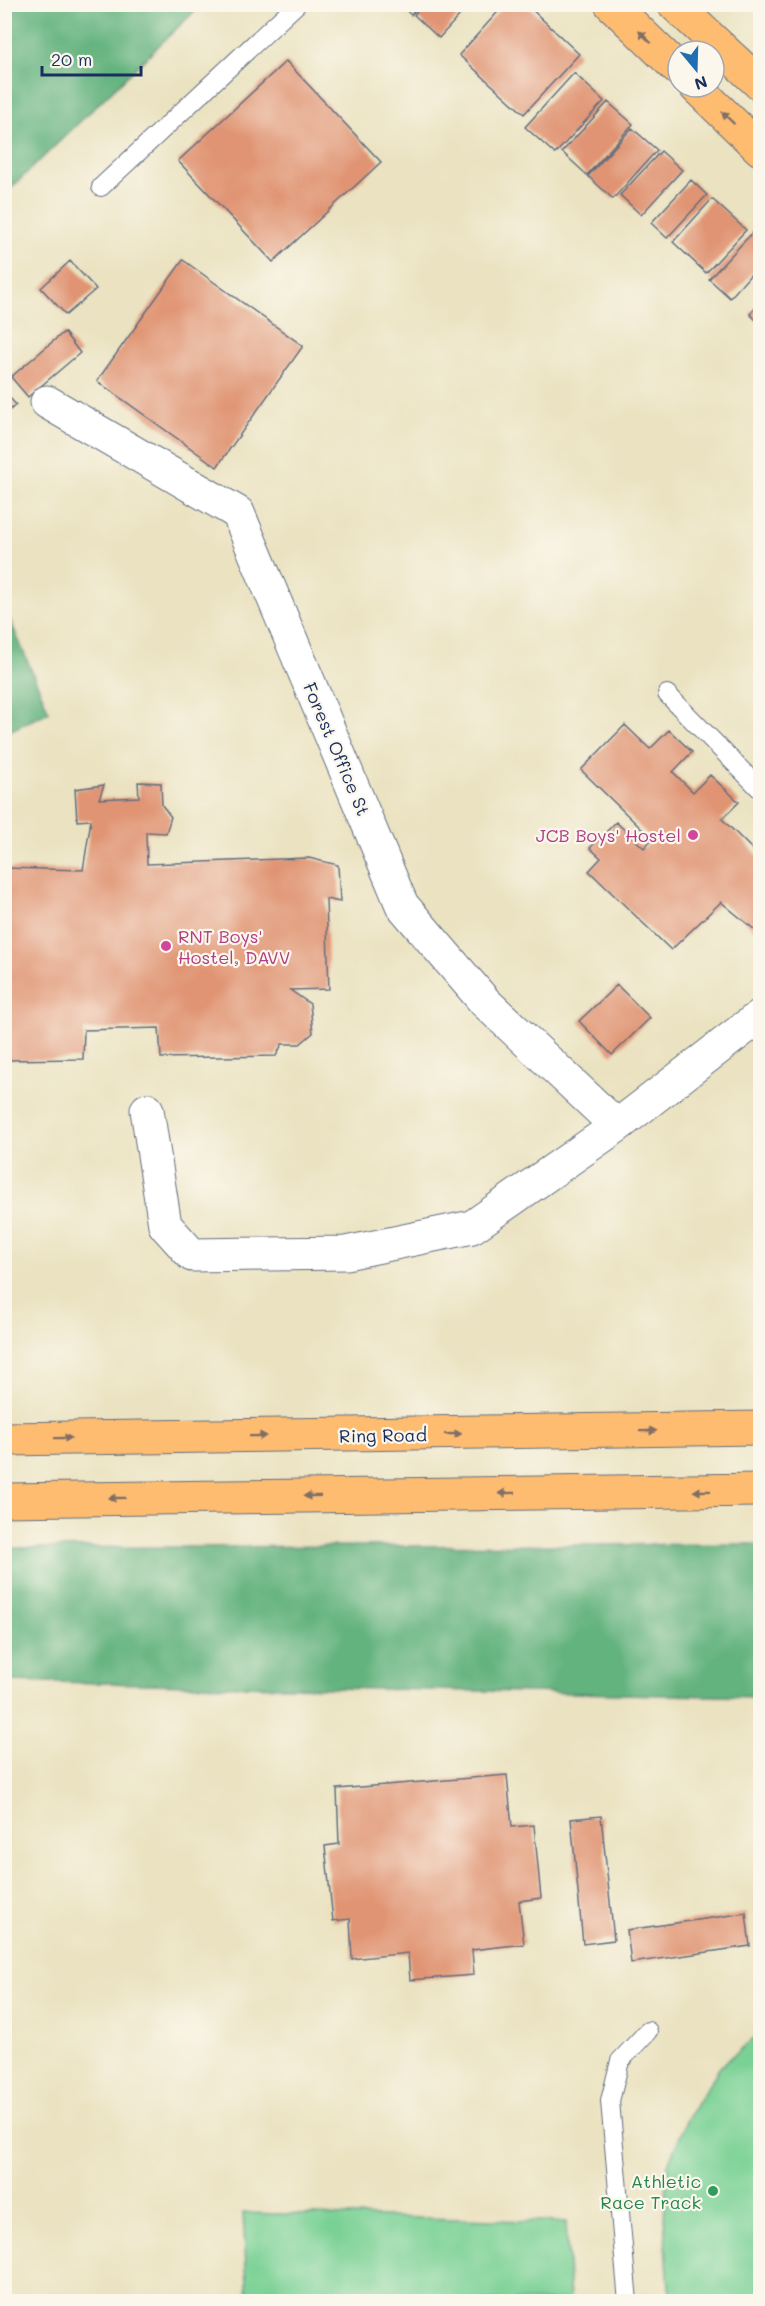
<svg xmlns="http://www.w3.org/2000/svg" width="765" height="2306" font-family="Mali,sans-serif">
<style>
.green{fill:#7ad195;stroke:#4a807a;stroke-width:1.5}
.forest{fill:#63b37e;stroke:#3f716e;stroke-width:1.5}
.building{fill:#e09473}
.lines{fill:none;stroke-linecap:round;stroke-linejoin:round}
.lane-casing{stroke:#636e80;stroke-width:20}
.street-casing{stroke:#636e80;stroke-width:35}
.primary-casing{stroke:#636e80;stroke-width:35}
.highway-casing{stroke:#636e80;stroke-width:35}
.lane{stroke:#fff;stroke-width:18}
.street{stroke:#fff;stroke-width:33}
.primary{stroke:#febc70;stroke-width:33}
.highway{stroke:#febc70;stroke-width:33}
.oneway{fill:#816e66}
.hotel-dot{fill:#d1479c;stroke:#fbf7ec;stroke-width:2}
.leisure-dot{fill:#2e9e5b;stroke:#fbf7ec;stroke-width:2}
.labels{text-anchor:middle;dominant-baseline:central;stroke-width:4.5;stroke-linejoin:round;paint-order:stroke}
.street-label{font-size:18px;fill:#1b2f5e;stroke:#fbf7ec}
.hotel-label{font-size:18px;fill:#b23c85;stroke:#fbf7ec;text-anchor:end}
.leisure-label{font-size:18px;fill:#27864d;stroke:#fbf7ec;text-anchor:end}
</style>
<rect width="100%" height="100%" fill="#fbf7ec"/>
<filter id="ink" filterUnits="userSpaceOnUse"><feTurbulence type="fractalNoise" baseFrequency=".0167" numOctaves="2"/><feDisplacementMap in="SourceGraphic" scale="12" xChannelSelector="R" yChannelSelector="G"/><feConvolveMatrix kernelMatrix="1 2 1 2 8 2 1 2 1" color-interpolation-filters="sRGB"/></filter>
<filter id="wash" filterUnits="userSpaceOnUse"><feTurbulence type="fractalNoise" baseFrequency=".008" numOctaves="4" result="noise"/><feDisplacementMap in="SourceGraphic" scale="24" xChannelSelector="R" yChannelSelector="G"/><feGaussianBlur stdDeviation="1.35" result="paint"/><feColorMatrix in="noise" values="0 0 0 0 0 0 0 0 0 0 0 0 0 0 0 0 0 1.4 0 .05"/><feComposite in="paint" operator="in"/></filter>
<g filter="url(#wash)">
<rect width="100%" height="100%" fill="#eae2c0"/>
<path class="green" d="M 760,2033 L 760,2301 L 670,2301 L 664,2217 L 668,2164 L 687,2119 L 720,2067 Z
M 243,2213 L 566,2222 L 570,2301 L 248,2301 Z"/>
<path class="forest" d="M 5,4 L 201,4 L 201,5 L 5,194 Z
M 5,608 L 49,712 L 5,733 L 4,733 Z
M 760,1544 L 760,1697 L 5,1681 L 5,1548 Z"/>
<g id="blocks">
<path class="building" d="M 399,4 L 421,4 L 411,15 Z
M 423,4 L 470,4 L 439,38 L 414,15 Z
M 505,4 L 526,4 L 579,54 L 524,114 L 459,55 Z
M 286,61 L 381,162 L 273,262 L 178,161 Z
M 574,73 L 604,101 L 555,154 L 525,127 Z
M 608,102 L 633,124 L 587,175 L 562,152 Z
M 632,128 L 657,150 L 613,199 L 588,176 Z
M 661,151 L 682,170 L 641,215 L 620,195 Z
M 691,180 L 707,195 L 667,238 L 651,223 Z
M 712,199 L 746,230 L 706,273 L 673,242 Z
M 754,231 L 760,237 L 760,264 L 730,298 L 709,279 Z
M 183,260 L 303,346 L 217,467 L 97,381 Z
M 70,261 L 96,289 L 66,315 L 41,288 Z
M 760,302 L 760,324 L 750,314 Z
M 64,332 L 80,353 L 28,397 L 11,377 Z
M 4,391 L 16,405 L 4,415 Z
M 625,725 L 650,749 L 669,730 L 692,752 L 673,772 L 693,792 L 710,775 L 739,802 L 722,819 L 760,857 L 760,926 L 755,930 L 721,902 L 671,950 L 589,871 L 601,858 L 590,848 L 616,822 L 644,848 L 652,839 L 581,770 Z
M 138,782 L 161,783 L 162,805 L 171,817 L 166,833 L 146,832 L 147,864 L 309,858 L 338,865 L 340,902 L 326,899 L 329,989 L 290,990 L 310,1004 L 313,1033 L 300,1044 L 282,1044 L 276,1056 L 161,1058 L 159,1028 L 84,1030 L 83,1059 L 4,1060 L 4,868 L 83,870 L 91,820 L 77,821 L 75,789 L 104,785 L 99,799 L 139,797 Z
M 617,985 L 650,1018 L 612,1055 L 579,1021 Z
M 507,1775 L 512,1827 L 534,1825 L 541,1898 L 519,1901 L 524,1944 L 472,1950 L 474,1975 L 410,1980 L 408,1953 L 352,1959 L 350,1919 L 333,1921 L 325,1846 L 339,1844 L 337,1789 Z
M 601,1816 L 614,1940 L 583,1944 L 571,1819 Z
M 746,1913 L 750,1946 L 631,1963 L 627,1930 Z"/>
</g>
</g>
<g filter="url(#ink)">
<use href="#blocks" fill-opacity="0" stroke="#636e80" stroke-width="1.5"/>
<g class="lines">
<defs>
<path id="lane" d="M 101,187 L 297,4
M 667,694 L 760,789
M 628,2302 L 610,2101 L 620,2061 L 648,2031"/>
<path id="street" d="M 47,402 L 238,513 L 402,905 L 485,1002 L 617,1126
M 147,1110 L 165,1225 L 192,1255 L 346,1253 L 472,1227 L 617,1126 L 760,1016"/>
<path id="primary" d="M 611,4 L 678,69
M 674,4 L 760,84
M 696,87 L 760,149"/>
<path id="highway" d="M 4,1439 L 760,1428
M 4,1500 L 760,1490"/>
</defs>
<use href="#lane" class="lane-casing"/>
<use href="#street" class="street-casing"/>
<use href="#primary" class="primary-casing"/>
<use href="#highway" class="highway-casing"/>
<use href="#lane" class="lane"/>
<use href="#street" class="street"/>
<use href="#primary" class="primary"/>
<use href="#highway" class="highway"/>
</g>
<defs><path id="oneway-solid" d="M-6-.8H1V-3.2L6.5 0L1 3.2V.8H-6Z" transform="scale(1.5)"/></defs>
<g class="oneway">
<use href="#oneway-solid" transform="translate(645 37) rotate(-136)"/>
<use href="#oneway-solid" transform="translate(728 118) rotate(-136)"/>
<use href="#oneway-solid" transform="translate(648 1431) rotate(-1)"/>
<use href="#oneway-solid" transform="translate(453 1434) rotate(-1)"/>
<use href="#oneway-solid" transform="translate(258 1436) rotate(-1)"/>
<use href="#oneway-solid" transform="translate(63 1438) rotate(-1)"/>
<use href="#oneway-solid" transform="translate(702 1491) rotate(179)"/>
<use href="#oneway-solid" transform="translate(507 1493) rotate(179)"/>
<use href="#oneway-solid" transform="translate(312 1496) rotate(179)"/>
<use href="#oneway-solid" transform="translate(117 1498) rotate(179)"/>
</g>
</g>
<g class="hotel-dot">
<circle cx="693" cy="835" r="6"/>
<circle cx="166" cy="946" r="6"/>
</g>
<circle class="leisure-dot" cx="713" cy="2191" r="6"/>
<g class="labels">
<g class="street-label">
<text transform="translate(337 749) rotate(67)">Forest Office St</text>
<text transform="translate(383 1435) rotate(-1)">Ring Road</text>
</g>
<g class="hotel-label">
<text x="681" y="835">JCB Boys' Hostel</text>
<text x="178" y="936" text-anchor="start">RNT Boys'<tspan x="178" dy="21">Hostel, DAVV</tspan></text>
</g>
<g class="leisure-label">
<text x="701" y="2181">Athletic<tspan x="701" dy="21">Race Track</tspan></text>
</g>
</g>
<rect width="765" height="2306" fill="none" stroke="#fbf7ec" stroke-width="24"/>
<g transform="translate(696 69) rotate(161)"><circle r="28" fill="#fbf7ec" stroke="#a1a7b3" stroke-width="1.5"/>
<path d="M0-4.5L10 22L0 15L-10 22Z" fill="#1f6fb2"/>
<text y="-9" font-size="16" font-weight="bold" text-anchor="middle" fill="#1b2f5e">N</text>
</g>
<path d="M42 66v9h99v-9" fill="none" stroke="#1b2f5e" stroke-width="3"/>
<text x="51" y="66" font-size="18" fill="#1b2f5e" stroke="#fbf7ec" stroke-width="4.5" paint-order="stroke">20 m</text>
</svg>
